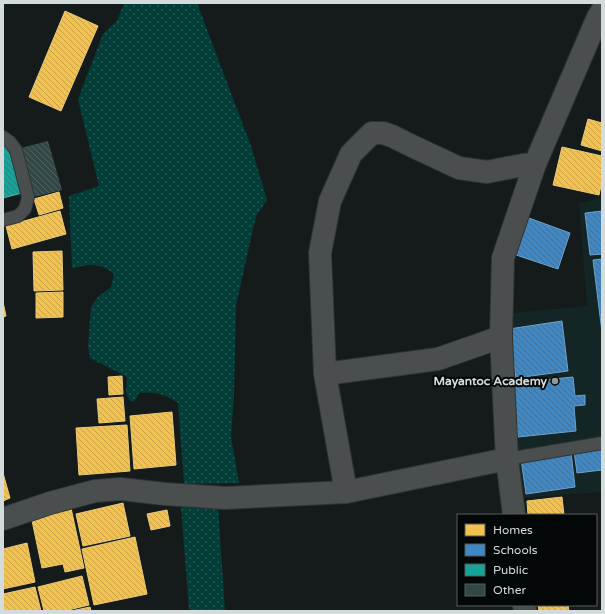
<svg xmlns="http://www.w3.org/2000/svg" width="605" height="614" font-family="'Varela Round',sans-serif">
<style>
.built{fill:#132625}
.grass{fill:url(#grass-dots)}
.homes{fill:url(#homes-back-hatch);stroke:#e9c978}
.schools{fill:url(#schools-back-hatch);stroke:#6ca1cc}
.public{fill:url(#public-back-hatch);stroke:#50b4ac}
.building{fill:url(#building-back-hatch)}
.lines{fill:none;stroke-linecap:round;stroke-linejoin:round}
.service-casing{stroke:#2f3434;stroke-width:14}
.minor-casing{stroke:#2f3434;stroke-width:24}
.service{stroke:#4a4e4e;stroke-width:12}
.minor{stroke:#4a4e4e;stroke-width:22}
.poi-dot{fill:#919898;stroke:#040707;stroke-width:1.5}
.labels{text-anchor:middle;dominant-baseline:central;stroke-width:4;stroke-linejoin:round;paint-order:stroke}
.poi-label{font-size:12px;font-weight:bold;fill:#d4dcdb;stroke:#040707;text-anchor:end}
</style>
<defs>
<pattern id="grass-dots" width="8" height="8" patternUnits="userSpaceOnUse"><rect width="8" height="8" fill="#033d38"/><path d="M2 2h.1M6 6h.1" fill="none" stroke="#275854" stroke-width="1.8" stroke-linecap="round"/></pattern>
<pattern id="homes-back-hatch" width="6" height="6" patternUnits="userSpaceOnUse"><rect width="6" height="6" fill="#f2c14e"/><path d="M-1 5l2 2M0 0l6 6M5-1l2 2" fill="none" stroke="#c6a14b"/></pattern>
<pattern id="schools-back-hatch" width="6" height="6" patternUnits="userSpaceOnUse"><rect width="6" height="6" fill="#3f88c5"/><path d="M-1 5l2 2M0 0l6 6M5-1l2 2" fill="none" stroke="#3f7097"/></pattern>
<pattern id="public-back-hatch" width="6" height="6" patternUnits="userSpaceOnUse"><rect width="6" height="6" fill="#17a398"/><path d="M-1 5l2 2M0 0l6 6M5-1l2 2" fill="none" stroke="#23867e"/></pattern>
<pattern id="building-back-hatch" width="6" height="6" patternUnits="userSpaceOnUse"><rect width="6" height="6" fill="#324846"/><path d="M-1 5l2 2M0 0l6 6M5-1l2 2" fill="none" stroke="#4f6260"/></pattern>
</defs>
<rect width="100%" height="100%" fill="#151b1b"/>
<path class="built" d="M 602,198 L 602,492 L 519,498 L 504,314 L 587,306 L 579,203 Z"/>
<path class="grass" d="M 124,3 L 197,3 L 251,146 L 267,200 L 256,216 L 236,305 L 234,394 L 231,437 L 239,483 L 184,484 L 178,403 C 163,393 156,392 139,393 L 134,402 L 130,401 L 126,392 L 127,377 L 90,358 L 88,347 L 91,307 L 98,297 L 111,287 L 114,274 C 99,262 90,264 72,268 L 69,196 L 99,186 L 78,99 L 103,34 L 117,21 Z
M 218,506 L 225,611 L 189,611 L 181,507 Z"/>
<path class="homes" d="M 65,11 L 98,26 L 61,111 L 29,97 Z
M 588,119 L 602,123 L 602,151 L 581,145 Z
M 562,147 L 602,156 L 602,181 L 599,195 L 553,185 Z
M 59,192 L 63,208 L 39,215 L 34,199 Z
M 60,211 L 66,234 L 12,249 L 6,226 Z
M 62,251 L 63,290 L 34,291 L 33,252 Z
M 63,292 L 63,317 L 36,318 L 36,293 Z
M 3,302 L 6,316 L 3,317 Z
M 122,376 L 123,394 L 109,395 L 108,377 Z
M 123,397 L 125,421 L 99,423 L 97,399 Z
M 172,412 L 176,465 L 134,469 L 130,416 Z
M 127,425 L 130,471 L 79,475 L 76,428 Z
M 3,473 L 10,498 L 3,501 Z
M 562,497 L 564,515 L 528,515 L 527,501 Z
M 123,503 L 130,536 L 83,546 L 76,514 Z
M 71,508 L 84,568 L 65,572 L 63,564 L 42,568 L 31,516 Z
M 167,510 L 170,526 L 151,530 L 147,514 Z
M 135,537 L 147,594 L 94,605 L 82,549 Z
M 27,543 L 35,582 L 3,589 L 3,549 Z
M 82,576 L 89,605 L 64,611 L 44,611 L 38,587 Z
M 35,587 L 41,611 L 3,611 L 3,594 Z
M 538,605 L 568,605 L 569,611 L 539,611 Z
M 90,607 L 91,611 L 71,611 Z"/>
<path class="schools" d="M 602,211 L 602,254 L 590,255 L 585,213 Z
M 526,217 L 570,233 L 558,269 L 513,254 Z
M 602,259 L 602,332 L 593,260 Z
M 562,321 L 568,371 L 516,378 L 509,329 Z
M 573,377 L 575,396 L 585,395 L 585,405 L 574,406 L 576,431 L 518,437 L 513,383 Z
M 602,448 L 602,470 L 577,473 L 574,451 Z
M 571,452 L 575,487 L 526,494 L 521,459 Z"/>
<path class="public" d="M 8,140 L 22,193 L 3,198 L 3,142 Z"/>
<path class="building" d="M 48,141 L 62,190 L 34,197 L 21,148 Z"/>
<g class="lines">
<defs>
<path id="service" d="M 3,137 L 10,142 L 16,150 L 28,197 L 25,209 L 18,216 L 3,220
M 507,459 L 602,443"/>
<path id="minor" d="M 325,374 L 438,359 L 501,337
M 507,459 L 501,337 L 503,258 L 535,164 L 598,17 L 602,11
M 346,492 L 325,374 L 320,253 L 330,201 L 351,154 L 372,133 L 383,133 L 392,136 L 412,146 L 459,168 L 487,172 L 523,165 L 535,164
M 3,519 L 50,503 L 95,491 L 121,489 L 165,494 L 226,498 L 346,492 L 507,459 L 514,515
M 524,605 L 525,611"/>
</defs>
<use href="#service" class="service-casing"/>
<use href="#minor" class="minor-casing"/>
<use href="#service" class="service"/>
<use href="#minor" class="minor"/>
</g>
<circle class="poi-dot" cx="555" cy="381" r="4"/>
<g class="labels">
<g class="poi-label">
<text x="547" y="381">Mayantoc Academy</text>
</g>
</g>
<rect width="605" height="614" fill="none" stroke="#d4dcdb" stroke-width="8"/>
<rect x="457" y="514" width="140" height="92" fill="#040707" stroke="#575c5c"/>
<rect x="465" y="524" width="20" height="12" fill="#f2c14e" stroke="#575c5c"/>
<text x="493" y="534" font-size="12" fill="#d4dcdb">Homes</text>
<rect x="465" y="544" width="20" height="12" fill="#3f88c5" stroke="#575c5c"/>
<text x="493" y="554" font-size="12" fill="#d4dcdb">Schools</text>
<rect x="465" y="564" width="20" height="12" fill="#17a398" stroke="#575c5c"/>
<text x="493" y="574" font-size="12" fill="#d4dcdb">Public</text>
<rect x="465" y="584" width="20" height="12" fill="#324846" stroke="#575c5c"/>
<text x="493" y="594" font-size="12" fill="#d4dcdb">Other</text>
</svg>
